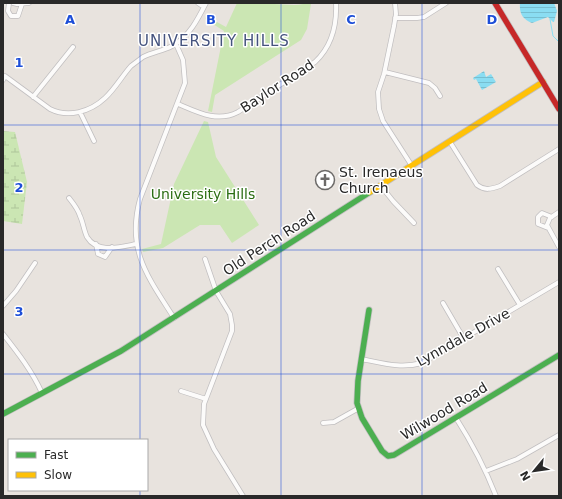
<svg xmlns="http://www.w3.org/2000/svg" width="562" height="499" font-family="'DejaVu Sans',sans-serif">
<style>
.wetland{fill:url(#wetland-marsh)}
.park{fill:#cbe6b3}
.water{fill:url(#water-rules)}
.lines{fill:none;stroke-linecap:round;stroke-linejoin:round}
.stream{stroke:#8addf2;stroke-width:1}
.street-casing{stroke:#c1bfc0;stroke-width:5.5}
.fast-casing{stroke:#c1bfc0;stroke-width:7}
.slow-casing{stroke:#c1bfc0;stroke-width:7}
.jam-casing{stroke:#c1bfc0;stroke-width:7}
.street{stroke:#fcfbfa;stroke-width:4}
.fast{stroke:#4caf50;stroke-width:5.5}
.slow{stroke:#ffc107;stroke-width:5.5}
.jam{stroke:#c62828;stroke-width:5.5}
.grid{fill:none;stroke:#1d4ed8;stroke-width:1;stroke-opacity:0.55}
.labels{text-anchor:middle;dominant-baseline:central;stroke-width:3;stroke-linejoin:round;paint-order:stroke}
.street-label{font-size:14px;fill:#292929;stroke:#fff}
.poi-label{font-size:14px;fill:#292929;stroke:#fff;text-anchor:start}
.park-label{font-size:14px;fill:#2b6d13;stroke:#fff}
.neighbourhood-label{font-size:15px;letter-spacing:1px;fill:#45537e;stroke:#fff}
.grid-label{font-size:13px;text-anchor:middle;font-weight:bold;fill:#1d4ed8;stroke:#fff;stroke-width:3;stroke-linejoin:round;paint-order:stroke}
</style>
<defs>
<pattern id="wetland-marsh" width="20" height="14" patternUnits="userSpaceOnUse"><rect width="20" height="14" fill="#cbe6b3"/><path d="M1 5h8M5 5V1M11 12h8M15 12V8" fill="none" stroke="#aec59a"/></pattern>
<pattern id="water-rules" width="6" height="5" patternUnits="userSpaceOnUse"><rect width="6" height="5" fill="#8addf2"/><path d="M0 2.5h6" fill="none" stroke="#77bed0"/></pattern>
</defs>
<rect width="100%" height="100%" fill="#e8e3de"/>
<path class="wetland" d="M 3,131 L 15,132 L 27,182 L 22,224 L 3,221 Z"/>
<path class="park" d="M 237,3 C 256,3 275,4 294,5 C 300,5 306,3 313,3 L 311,4 L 307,29 L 301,40 L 215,95 L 212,112 L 208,111 L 224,31 L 205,19 L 206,16 L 226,27 Z
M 204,121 L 208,122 L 216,157 L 259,225 L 232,243 L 220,225 L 200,225 L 163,248 L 143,252 L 142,249 L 161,244 L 174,184 Z"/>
<path class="water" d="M 520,3 L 554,3 L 557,11 L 554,22 L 553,22 L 548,17 L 532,23 C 523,19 519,14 520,3 Z
M 484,71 L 486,77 L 491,74 L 496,82 L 482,90 L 476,79 L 474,80 L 473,78 Z"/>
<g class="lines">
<path class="stream" d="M 550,19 L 553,36 L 559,42"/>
<defs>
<path id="street" d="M 9,3 L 8,11 L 11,16 L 18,16 L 22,4
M 13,3 L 17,4 L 29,3
M 198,3 L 204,7
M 395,3 L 396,14 L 394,26 L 384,74 L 378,92 L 379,109 L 383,121 L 412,166
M 395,18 L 417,18 L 424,17 L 446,3
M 385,72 L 429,83 L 435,88 L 440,96
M 3,80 L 5,76 L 50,109 C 68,118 90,112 105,98 C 115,89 122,76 131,66 C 135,63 139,60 143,57 C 153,52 163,51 172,46 C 189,37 198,19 206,3
M 33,97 L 73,47
M 178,104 C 197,112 217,123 238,112 L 315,62 C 332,46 337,25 336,3
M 80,112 L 94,141
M 450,142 L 477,185 C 485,191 491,189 500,186 L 559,149
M 381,186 L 393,201 L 414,223
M 69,198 C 73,203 78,209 80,216 C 83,222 84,231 87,237 C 97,254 121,247 136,244
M 559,212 L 550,218 L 547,225 L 559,247
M 548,228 L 538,224 L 538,217 L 542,213 L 552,217
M 96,244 L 98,254 L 105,257 L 112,247
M 205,259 L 216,291 L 230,314 L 232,325 L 232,331 L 204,404 L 203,425 L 214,449 L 243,496
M 498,269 L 520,305
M 443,303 L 464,339
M 3,306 L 16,291 L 35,263
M 174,318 C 148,277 126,250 140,199 L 185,83 L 183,60 L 176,44
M 3,334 C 18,353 32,371 42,393
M 361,359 C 383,363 400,369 422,363 L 559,282
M 181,391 L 206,399
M 456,418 C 472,443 485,468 496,496
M 323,423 L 334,422 L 359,408
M 486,471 L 517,459 L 559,435"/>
<path id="fast" d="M 369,310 L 358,381 L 357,403 L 362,418 L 382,451 L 388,456 L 394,455 L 559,355
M 3,414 L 121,351 L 370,192"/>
<path id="slow" d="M 370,192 L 543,82"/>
<path id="jam" d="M 495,3 L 559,109"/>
</defs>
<use href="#street" class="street-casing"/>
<use href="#fast" class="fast-casing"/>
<use href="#slow" class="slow-casing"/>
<use href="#jam" class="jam-casing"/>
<use href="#street" class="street"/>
<use href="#fast" class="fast"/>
<use href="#slow" class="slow"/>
<use href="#jam" class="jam"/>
</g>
<path class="grid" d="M 140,3 L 140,440M 281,3 L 281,496M 422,3 L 422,496M 3,125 L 559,125M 3,250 L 559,250M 3,374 L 559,374M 140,490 L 140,496"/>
<defs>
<symbol id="church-ring" viewBox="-11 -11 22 22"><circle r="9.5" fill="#fff" stroke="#6c6a68" stroke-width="1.5"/><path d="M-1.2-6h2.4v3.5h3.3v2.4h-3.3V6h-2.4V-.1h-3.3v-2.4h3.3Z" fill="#6c6a68"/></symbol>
</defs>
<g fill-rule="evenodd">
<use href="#church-ring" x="314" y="169" width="22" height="22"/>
</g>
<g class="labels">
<g class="street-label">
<text transform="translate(277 86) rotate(-33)">Baylor Road</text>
<text transform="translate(269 243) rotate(-33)">Old Perch Road</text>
<text transform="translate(463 337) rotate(-29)">Lynndale Drive</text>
<text transform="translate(444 411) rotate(-31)">Wilwood Road</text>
</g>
<g class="poi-label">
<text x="339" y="172">St. Irenaeus<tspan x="339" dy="16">Church</tspan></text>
</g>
<g class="park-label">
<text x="203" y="194">University Hills</text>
</g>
<g class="neighbourhood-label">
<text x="214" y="41">UNIVERSITY HILLS</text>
</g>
</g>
<g class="grid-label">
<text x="70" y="24">A</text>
<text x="211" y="24">B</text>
<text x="351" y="24">C</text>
<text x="492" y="24">D</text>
<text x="19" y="67">1</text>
<text x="19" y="192">2</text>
<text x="19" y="316">3</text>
</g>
<rect width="562" height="499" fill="none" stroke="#292929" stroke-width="8"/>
<rect x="8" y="439" width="140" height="52" fill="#ffffff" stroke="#a9a9a9"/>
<rect x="16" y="452" width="20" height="6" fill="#4caf50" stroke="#a9a9a9"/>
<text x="44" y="459" font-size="12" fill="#292929">Fast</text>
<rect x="16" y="472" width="20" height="6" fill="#ffc107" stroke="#a9a9a9"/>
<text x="44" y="479" font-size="12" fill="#292929">Slow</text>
<g transform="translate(534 471) rotate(241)" stroke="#ffffff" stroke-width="3" paint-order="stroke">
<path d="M0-3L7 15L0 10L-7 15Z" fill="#292929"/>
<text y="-6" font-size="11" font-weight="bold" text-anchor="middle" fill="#292929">N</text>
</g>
</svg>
